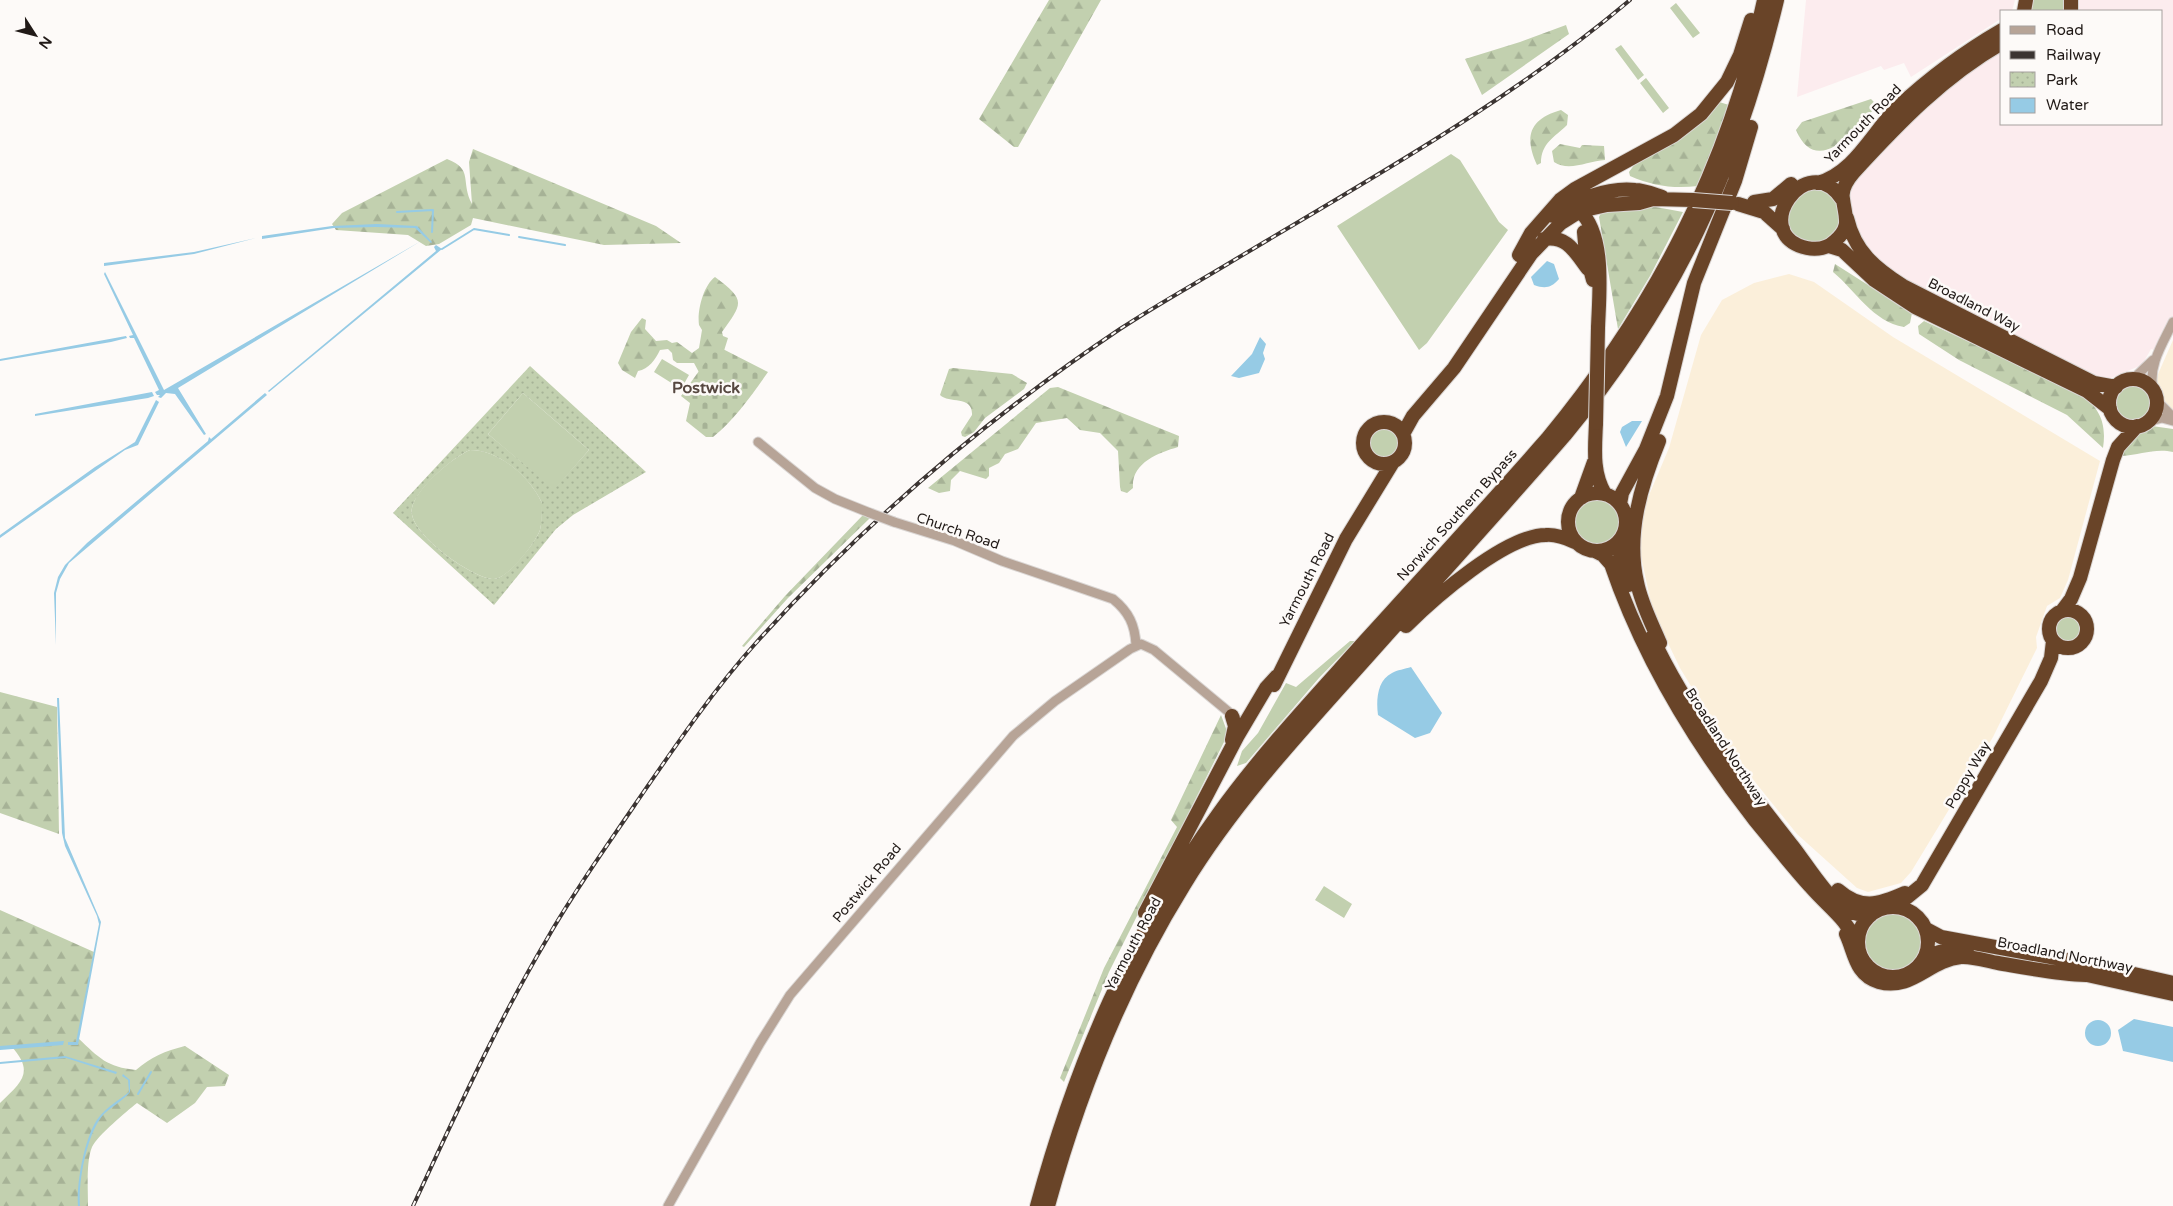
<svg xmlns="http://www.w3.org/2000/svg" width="2173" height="1206" font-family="'Varela Round',sans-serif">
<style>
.commercial{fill:#fcecee}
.industrial{fill:#fbefda}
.grass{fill:#c2d0af}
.forest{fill:url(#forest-firs)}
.cemetery{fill:url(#cemetery-stones)}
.park{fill:url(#park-dots);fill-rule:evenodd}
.water{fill:#96cbe5}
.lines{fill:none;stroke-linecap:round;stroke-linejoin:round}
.stream{stroke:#96cbe5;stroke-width:2}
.minor-casing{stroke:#dad6d4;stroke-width:11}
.highway-casing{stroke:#dad6d4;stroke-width:16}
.minor{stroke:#b7a497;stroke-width:9}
.highway{stroke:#694428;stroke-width:14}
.rail-casing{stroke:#3b3432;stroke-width:4}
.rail{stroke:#fdfaf8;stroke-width:2;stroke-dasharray:5.5;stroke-linecap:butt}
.minor-bridge-casing{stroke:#dad6d4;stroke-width:11;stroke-linecap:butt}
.highway-bridge-casing{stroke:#dad6d4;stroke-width:16;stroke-linecap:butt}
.minor-bridge{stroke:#b7a497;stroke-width:9}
.highway-bridge{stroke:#694428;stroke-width:14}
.labels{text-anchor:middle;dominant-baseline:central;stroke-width:5;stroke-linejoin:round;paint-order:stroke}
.street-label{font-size:14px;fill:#211a17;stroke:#fdfaf8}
.quarter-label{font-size:16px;font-weight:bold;fill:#564740;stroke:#fdfaf8}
</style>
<defs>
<pattern id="forest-firs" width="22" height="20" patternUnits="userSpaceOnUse" patternTransform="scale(1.25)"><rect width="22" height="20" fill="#c2d0af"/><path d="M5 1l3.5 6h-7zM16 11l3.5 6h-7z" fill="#a6b296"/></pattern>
<pattern id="cemetery-stones" width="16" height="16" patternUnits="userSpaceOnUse" patternTransform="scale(1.25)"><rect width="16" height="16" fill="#c2d0af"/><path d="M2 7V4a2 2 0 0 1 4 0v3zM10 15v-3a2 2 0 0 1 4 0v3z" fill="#a6b296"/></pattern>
<pattern id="park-dots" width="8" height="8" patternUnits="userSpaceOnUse" patternTransform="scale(1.25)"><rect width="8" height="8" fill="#c2d0af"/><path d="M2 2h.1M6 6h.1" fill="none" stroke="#a6b296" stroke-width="1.8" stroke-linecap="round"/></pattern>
</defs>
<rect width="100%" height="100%" fill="#fdfaf8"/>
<path class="commercial" d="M 1806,0 L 2015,0 L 2012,11 L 2002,11 L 2002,18 L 1911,77 L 1904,63 L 1884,70 L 1881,66 L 1797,97 Z
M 2075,0 L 2173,0 L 2173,322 L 2159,351 L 2151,349 L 2142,365 L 2106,380 L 1922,289 L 1887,267 L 1864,245 L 1854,220 L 1849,196 L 1851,184 L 1934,97 L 2002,49 L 2002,124 L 2162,124 L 2162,11 L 2079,11 Z"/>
<path class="industrial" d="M 1789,274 L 1814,282 L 1893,337 L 2100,461 L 2068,580 L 2060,598 L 2047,606 L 2036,637 L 2037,648 L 1993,737 L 1911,872 L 1901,883 L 1868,892 L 1857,888 L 1797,834 L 1731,752 L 1680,668 L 1653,612 L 1640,552 L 1644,507 L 1669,448 L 1701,335 L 1722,300 L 1754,283 Z
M 2173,340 L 2173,412 L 2163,401 L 2155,381 Z"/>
<path class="grass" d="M 2031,0 L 2065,0 L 2067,11 L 2029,11 Z
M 1676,3 L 1700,33 L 1693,38 L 1670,8 Z
M 1621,45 L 1644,75 L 1638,80 L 1615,49 Z
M 1646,78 L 1669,108 L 1663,113 L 1640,83 Z
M 1451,154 L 1460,160 L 1499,222 L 1508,230 L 1427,343 L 1419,350 L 1337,226 Z
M1787 216a27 27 0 1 1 54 0a27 27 0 1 1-54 0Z
M 662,359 L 689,375 L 681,389 L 654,372 Z
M2115 403a18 18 0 1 1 36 0a18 18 0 1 1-36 0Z
M 523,393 L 589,450 L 554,490 L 488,434 Z
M1368 443a15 15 0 1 1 30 0a15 15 0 1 1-30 0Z
M 470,450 C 500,450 530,477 542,503 C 542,511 542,522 540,530 C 536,542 508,579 494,579 C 473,579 406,532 412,508 C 416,488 453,457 470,450 Z
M1573 522a24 24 0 1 1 48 0a24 24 0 1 1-48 0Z
M2055 629a14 14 0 1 1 28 0a14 14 0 1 1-28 0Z
M 1350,641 L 1355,641 L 1319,678 L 1246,763 L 1237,766 L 1242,751 L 1258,733 L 1286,683 L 1296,687 Z
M 1324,886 L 1352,904 L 1344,918 L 1315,900 Z
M1863 943a30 30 0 1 1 60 0a30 30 0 1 1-60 0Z"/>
<path class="forest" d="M 1049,0 L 1101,0 L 1018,147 L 1014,147 L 979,119 Z
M 1566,25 L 1569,34 L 1482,95 L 1465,59 L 1520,42 Z
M 1871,99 L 1877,105 C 1859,127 1817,180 1796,130 L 1802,122 Z
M 1716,101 L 1729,105 L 1698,186 C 1674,189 1653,186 1630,176 L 1629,172 L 1637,161 Z
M 1561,110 L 1568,115 L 1567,125 C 1555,137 1541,143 1541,163 L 1537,165 C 1524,137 1529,119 1561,110 Z
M 1560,144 L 1580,148 L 1582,145 L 1604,146 L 1605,160 C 1588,161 1569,172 1554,162 L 1552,151 Z
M 473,149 L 656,226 L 681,243 L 604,245 L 473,218 L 471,225 L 439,244 L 426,246 L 408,235 L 336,230 L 332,224 L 342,213 L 447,159 C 474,169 460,182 472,204 L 469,162 Z
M 1617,206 L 1656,207 L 1683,212 L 1650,276 L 1618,329 L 1599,217 L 1603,209 Z
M 1835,264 L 1912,313 L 1910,323 L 1904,327 C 1873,322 1856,291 1833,272 Z
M 715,277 C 746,300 743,303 722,332 L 723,336 L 728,338 L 723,354 L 701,376 L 694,363 L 677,363 L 673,360 L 672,353 L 668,349 L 660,350 C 655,360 649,369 638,371 L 635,378 L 622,370 L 618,363 L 631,332 L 642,318 L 646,320 L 645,329 L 656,341 L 667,340 L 672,343 L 677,342 L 692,353 L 699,348 L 702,330 L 699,325 C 697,311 703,286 715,277 Z
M 1924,321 L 2077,392 C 2099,406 2107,422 2103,448 L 2067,415 L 1959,360 L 1919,334 L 1918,326 Z
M 953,368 L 1012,374 L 1027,383 L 1024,389 L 985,418 L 974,432 L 965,437 L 962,436 L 961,432 L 972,415 C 973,395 949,404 940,395 L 949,369 Z
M 1058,387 L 1179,436 L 1178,447 C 1158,453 1131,463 1133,488 L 1127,493 L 1121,491 L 1120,487 L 1118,451 L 1100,433 L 1080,430 L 1067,418 L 1036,423 L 1018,449 L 1005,454 L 999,463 L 989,468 L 989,476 L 986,479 L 960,471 L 951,480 L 950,491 L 939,493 L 928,488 L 1050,388 Z
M 2152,426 L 2173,429 L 2173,452 C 2155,448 2140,455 2122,456 C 2126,439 2138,433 2152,426 Z
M 863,515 L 870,518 L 788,598 L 744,647 L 742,646 L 785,596 Z
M 0,692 L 57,707 L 59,834 L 0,813 Z
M 1221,715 L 1228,734 L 1109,972 L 1064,1082 L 1060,1078 L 1104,968 L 1177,827 L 1171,820 Z
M 0,910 L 94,952 L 78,1038 C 99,1058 107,1067 136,1070 C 151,1057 165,1051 185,1046 L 229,1075 L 225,1086 L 207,1087 L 195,1103 L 167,1123 L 137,1103 C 126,1112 98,1135 92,1147 C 86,1161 88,1190 88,1206 L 0,1206 L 0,1103 C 22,1082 35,1072 11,1046 L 0,1048 Z"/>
<path class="cemetery" d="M 717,346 L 768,372 C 751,396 735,419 713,437 L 706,437 L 686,421 L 690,403 L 681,396 Z"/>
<path class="park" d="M 530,366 L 646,472 L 573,515 L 556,529 L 494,605 L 393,513 ZM 523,393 L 589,450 L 554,489 L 488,434 ZM 470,450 C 499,450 530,477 542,503 C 541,511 542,522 540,530 C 536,542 507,579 494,579 C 473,579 406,532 412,508 C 416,489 453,457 470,450 Z"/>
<path class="water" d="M 377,224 L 417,226 L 432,242 L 431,243 L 415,228 L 375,227 L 334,228 L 262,239 L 262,236 L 332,226 Z
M 256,238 L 194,254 L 104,266 L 104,263 L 194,252 Z
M 421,241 L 178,388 L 206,434 L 204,435 L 175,394 L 166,393 L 161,398 L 158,397 L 160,395 L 157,395 L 155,392 L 159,390 L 134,338 L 130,338 L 129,336 L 133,335 L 104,274 L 105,272 L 164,390 Z
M 436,245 L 442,249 L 269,392 L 268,391 L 436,251 L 434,247 Z
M 1547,261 L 1554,264 L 1559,279 C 1551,288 1545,289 1534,285 L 1531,277 Z
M 126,336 L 127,338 L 111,342 L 0,361 L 0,359 Z
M 1260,337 L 1266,344 L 1263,353 L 1265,359 L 1259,373 L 1239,378 L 1231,376 L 1252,354 Z
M 152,392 L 154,396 L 148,398 L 35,416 L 35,414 Z
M 265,393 L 267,395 L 69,563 L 60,579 L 56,593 L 56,645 L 54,593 L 58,577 L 65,565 L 87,543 L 208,441 L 209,437 L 211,439 Z
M 156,400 L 159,402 L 138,445 L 125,450 L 0,538 L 0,535 L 95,467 L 135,442 Z
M 1632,421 L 1642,421 L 1626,447 L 1620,432 L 1622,427 Z
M 1411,667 L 1442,713 L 1430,733 L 1415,738 L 1378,715 C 1376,701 1377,680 1392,673 C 1397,670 1405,669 1411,667 Z
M 57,698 L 59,698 L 65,838 L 101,922 L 78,1045 L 68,1045 L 68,1042 L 76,1042 L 99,924 L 97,916 L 65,846 L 62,833 Z
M 2134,1019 L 2173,1027 L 2173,1062 L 2123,1051 L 2118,1030 Z
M2085 1033a13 13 0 1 1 26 0a13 13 0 1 1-26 0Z
M 64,1041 L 63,1045 L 0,1050 L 0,1046 Z
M 65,1056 L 117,1072 L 116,1074 L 66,1058 L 0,1064 L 0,1062 Z
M 123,1074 L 130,1080 L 130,1092 C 123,1101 112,1106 104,1114 C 87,1132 78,1182 80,1206 L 78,1206 C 76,1184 85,1134 99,1117 C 107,1107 119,1100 129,1092 L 128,1080 L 122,1076 Z"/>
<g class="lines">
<path class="stream" d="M 397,212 L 433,210 L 432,232
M 519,237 L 565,245
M 442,249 L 474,229 L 509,235
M 138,1094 L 151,1072"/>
<defs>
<path id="minor" d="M 2133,379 L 2153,360
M 2153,389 C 2148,365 2163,343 2173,322
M 2156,400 L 2173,417
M 2147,422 L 2162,418 L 2173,421
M 758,442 L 815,488 L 835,499 L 870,513
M 894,522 L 955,541 L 1002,561 L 1113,599 C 1129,612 1135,625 1136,645
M 668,1206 L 760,1043 L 790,995 L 1013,736 L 1055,701 L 1130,649 L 1141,644 L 1154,650 L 1236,718"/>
<path id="highway" d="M 2071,0 L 2071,11
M 2024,11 L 2026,0
M 1818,183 C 1855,172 1871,134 1897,108 C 1929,78 1964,52 2002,30
M 1842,199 C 1806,146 1747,235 1807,248 C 1817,250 1828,248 1835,241 C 1852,226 1845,217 1843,199 C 1841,190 1848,179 1854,172 C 1899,123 1943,77 2002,43
M 1754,202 L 1773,199 L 1791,184
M 1738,204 L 1764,212 L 1783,229
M 1580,211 C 1606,236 1599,295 1598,328
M 1553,216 C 1572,200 1609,187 1635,190 C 1644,190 1653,194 1662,197
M 1847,218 C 1855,252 1875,268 1903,286 L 2094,383 L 2116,387
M 1584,232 L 1586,254 L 1593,280
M 1544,239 C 1567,235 1575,252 1588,269
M 1829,246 L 1842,250 L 1874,280 L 1915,307 L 2087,391 L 2110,409
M 1519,255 L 1531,233 L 1560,200 L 1575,189 L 1674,135 L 1701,114 L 1727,82 L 1740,55 L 1751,20
M2109 403a24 24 0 1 1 48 0a24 24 0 1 1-48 0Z
M1363 443a21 21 0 1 1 42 0a21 21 0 1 1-42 0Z
M 1596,423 C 1595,448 1592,472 1605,494
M 1403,434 L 1413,416 L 1454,368 L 1531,254 L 1561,223 L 1580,211 L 1607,205 L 1639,203 L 1653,199 L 1693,200
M 1659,441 C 1641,485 1626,534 1637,582 C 1641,603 1652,624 1660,643
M1568 522a29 29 0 1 1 58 0a29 29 0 1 1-58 0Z
M 1581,498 L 1594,462
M 1620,504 L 1622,493 L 1646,449 L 1667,396 L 1694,283 L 1735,181 L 1751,127
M 1621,539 L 1620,560 L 1629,585
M 1595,551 L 1603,555 L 1611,564 C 1642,655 1695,743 1754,819 C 1772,841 1791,865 1810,886 C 1829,908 1845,917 1858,944
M2049 629a19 19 0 1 1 38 0a19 19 0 1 1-38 0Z
M 2062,611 L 2071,599 L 2080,578 L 2113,460 L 2118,447 L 2137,426
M 1406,626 C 1434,598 1506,535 1546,535 C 1556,534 1566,538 1575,542
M 1652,637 C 1688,714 1742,782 1794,848 C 1810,869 1826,897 1849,911 C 1856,915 1864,915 1871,915
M 1274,685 L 1346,539 L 1393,462
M 1232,740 L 1235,726 L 1232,716
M 1838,890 C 1861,910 1878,905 1905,893
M1858 942a35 35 0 1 1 70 0a35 35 0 1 1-70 0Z
M 1895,907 L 1922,885 L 2041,681 L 2051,658 L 2053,641
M 1145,913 L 1237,737 L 1266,688 L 1277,676
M 1926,929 L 1941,937 L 2099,966 L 2173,983
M 1846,934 C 1855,953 1855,975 1879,982 C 1912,991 1929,960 1961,957 C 1972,956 1987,961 1998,963 C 2027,968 2057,974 2086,975
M 1923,961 C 1938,950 1949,948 1967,952
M 2078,973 L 2173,994
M 1037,1206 C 1076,1063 1131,934 1219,813 C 1263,752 1315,697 1365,641 C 1426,574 1487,507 1547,439 C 1655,308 1729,167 1764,0
M 1048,1206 C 1079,1093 1122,985 1184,885 C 1236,800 1304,728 1370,654 C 1435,581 1501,509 1565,435 C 1677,299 1736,171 1777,0"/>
</defs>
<use href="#minor" class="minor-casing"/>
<use href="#highway" class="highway-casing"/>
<use href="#minor" class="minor"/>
<use href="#highway" class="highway"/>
<defs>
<path id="rail" d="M 413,1206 C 455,1116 496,1025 547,939 C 573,893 604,850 634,806 C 672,751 710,694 755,644 C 862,525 987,418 1120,329 C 1155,306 1191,286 1226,265 C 1364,182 1507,104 1630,0"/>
</defs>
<use href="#rail" class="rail-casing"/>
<use href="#rail" class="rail"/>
<defs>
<path id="minor-bridge" d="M 870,513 L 894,522"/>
<path id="highway-bridge" d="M 1693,200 L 1732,203
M 1596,423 L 1598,328"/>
</defs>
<use href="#minor-bridge" class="minor-bridge-casing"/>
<use href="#highway-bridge" class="highway-bridge-casing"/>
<use href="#minor-bridge" class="minor-bridge"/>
<use href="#highway-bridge" class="highway-bridge"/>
</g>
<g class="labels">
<g class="street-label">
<text transform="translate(1863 124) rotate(-46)">Yarmouth Road</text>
<text transform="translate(1974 305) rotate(27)">Broadland Way</text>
<text transform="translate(1457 515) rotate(-48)">Norwich Southern Bypass</text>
<text transform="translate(958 531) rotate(19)">Church Road</text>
<text transform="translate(1307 580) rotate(-63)">Yarmouth Road</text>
<text transform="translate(1726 747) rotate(57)">Broadland Northway</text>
<text transform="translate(1968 775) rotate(-60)">Poppy Way</text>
<text transform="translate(867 883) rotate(-50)">Postwick Road</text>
<text transform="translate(1133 944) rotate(-62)">Yarmouth Road</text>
<text transform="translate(2065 955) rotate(11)">Broadland Northway</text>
</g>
<g class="quarter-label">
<text x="706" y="388">Postwick</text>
</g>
</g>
<rect x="2000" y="10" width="162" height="115" fill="#fdfaf8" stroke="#a5a09e"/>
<rect x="2010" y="26" width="25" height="8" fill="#b7a497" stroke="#a5a09e"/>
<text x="2046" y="35" font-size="15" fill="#211a17">Road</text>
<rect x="2010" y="51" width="25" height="8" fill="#3b3432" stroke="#a5a09e"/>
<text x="2046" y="60" font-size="15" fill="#211a17">Railway</text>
<rect x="2010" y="72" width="25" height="15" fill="url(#park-dots)" stroke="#a5a09e"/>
<text x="2046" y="85" font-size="15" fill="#211a17">Park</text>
<rect x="2010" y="98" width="25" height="15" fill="#96cbe5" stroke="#a5a09e"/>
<text x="2046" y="110" font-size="15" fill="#211a17">Water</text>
<g transform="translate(35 35) rotate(126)" stroke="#fdfaf8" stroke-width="4" paint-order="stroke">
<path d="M0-4L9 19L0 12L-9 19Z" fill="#211a17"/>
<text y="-8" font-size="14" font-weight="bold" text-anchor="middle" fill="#211a17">N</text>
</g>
</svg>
